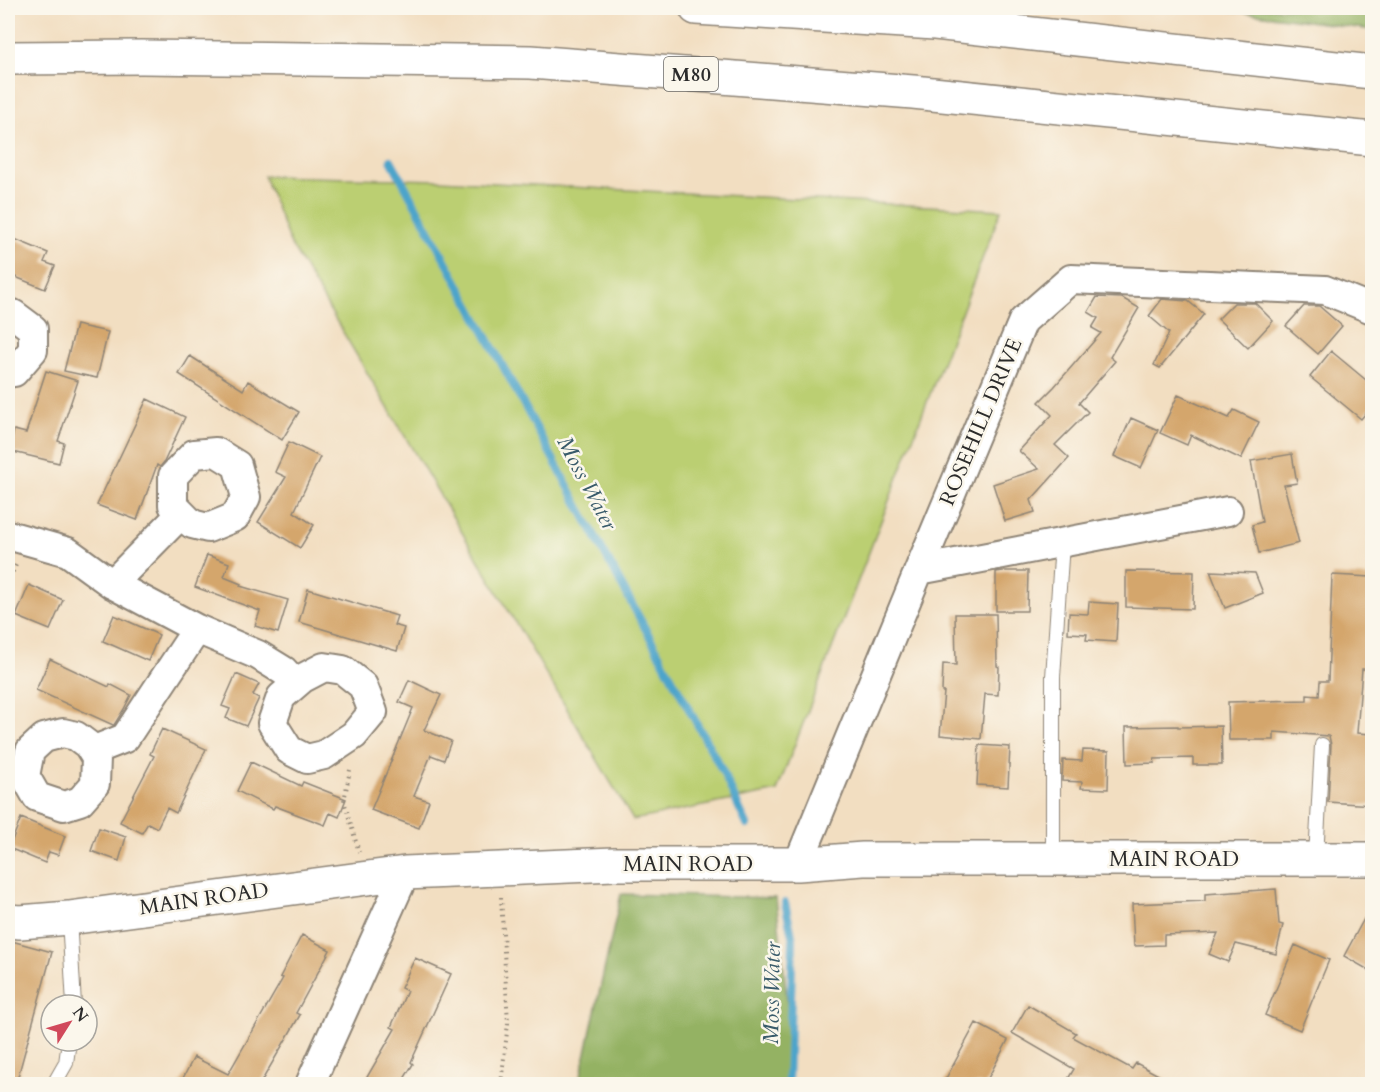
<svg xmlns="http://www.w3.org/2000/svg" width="1380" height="1092" font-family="Cardo,serif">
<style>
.green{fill:#bbcf72;stroke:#737d4e;stroke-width:1.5}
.forest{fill:#94b264;stroke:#606e48;stroke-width:1.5}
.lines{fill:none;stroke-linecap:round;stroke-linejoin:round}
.stream{stroke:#4ea4ca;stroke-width:8}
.building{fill:#d4a66c}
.lane-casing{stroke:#8e8476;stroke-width:16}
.street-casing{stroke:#8e8476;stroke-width:32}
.secondary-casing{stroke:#8e8476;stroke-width:36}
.highway-casing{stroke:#8e8476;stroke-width:36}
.path{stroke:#8e8476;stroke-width:4;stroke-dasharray:1.5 4.5;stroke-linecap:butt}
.lane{stroke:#fff;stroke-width:14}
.street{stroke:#fff;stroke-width:28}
.secondary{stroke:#fff;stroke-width:33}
.highway{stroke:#fff;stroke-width:33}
.labels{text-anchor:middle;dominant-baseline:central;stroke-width:5;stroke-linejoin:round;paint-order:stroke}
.shield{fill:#fbf7ec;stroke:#696865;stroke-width:1.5}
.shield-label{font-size:20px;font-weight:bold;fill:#2b2b2b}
.street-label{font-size:21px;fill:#2b2b2b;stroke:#fbf7ec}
.water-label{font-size:22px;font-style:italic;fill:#395b6b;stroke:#fbf7ec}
</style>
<rect width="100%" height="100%" fill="#fbf7ec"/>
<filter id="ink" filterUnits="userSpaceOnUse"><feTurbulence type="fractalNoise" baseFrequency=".0167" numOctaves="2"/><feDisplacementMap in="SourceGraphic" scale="12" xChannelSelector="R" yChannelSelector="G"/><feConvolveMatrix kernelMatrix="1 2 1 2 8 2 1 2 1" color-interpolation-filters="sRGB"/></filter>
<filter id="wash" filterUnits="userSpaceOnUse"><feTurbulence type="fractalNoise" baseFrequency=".008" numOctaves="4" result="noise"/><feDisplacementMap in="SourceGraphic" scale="24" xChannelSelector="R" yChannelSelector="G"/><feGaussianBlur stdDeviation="1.35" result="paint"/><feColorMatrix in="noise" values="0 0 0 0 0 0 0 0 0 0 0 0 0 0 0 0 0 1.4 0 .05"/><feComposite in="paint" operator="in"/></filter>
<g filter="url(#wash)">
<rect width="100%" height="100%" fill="#f2dec1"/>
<path class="green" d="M 264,176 L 439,180 L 1001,210 L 777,791 L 633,820 L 290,243 Z"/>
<path class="forest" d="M 1204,8 L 1372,8 L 1372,30 L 1220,9 Z
M 621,894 L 776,898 L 791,1036 L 786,1084 L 579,1084 Z"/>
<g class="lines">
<path class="stream" d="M 391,160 L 722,770 L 747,825
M 785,903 L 793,940 L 788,1084"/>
</g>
<g id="blocks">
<path class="building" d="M 12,238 L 48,253 L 44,262 L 55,266 L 45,289 L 8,274 L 8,249 Z
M 1097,297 L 1122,298 L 1139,308 L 1110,357 L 1115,361 L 1079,403 L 1088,412 L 1055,445 L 1069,458 L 1031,500 L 1035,512 L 1005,521 L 993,484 L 1039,469 L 1019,451 L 1052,415 L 1039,402 L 1054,387 L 1101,333 L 1092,328 L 1098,318 L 1088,312 Z
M 1162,299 L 1188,301 L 1204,314 L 1160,368 L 1154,365 L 1169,333 L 1149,316 Z
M 1234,303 L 1255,303 L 1273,321 L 1248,348 L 1218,319 Z
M 1304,306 L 1319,306 L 1342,326 L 1318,354 L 1286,326 Z
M 76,325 L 108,332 L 97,378 L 64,371 Z
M 1331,351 L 1372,385 L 1372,406 L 1361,419 L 1310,377 Z
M 190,356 L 243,390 L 248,381 L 299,412 L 282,440 L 179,374 Z
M 46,371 L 78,381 L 58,441 L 64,443 L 59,463 L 9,451 L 14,430 L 26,433 Z
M 1178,395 L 1229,418 L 1234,410 L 1259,422 L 1241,459 L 1191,435 L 1187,445 L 1160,433 Z
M 147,399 L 185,417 L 164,462 L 160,467 L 157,465 L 137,520 L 97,505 Z
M 1131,418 L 1158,430 L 1141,468 L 1114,456 Z
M 289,442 L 320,457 L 294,512 L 314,525 L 300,548 L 258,522 L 286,477 L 275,472 Z
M 1292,454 L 1297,483 L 1284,485 L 1299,543 L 1259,553 L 1252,525 L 1262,522 L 1251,461 Z
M 207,555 L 229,563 L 224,577 L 241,584 L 240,586 L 288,600 L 278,633 L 255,626 L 260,611 L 195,587 Z
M 1003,571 L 1028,571 L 1027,611 L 996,611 L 996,572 Z
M 1126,571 L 1194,572 L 1193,609 L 1126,607 Z
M 1210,571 L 1255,573 L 1263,593 L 1225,608 Z
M 1332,575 L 1372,577 L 1372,669 L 1362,669 L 1357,733 L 1372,734 L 1372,805 L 1328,802 L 1331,745 L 1329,736 L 1274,732 L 1274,740 L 1229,740 L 1228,702 L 1307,700 L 1307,695 L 1319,696 L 1320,681 L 1328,681 Z
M 29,585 L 63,600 L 50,630 L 16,616 Z
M 308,589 L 397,616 L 394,625 L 404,628 L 397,651 L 299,622 Z
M 1089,602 L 1118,604 L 1116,642 L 1086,640 L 1087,634 L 1068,633 L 1069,613 L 1088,614 Z
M 955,614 L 996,614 L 997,666 L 999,667 L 998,695 L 985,694 L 981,739 L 940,735 L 944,692 L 942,692 L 943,664 L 956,665 Z
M 114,615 L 159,635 L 148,661 L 103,641 Z
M 50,659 L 109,687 L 110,684 L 131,695 L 124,709 L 114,725 L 113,725 L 36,690 Z
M 236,674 L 259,684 L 253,695 L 259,698 L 246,726 L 226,718 L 230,709 L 222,706 Z
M 409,680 L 441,695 L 424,730 L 451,741 L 444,760 L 431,755 L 414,796 L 429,801 L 419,828 L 371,810 L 413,708 L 399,702 Z
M 1178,726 L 1178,727 L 1221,726 L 1222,765 L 1193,765 L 1193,758 L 1154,759 L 1155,763 L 1127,764 L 1126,727 Z
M 162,729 L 206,749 L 176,813 L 167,808 L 157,828 L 148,823 L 142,833 L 120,822 L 154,756 L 150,754 Z
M 979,745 L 1010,747 L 1008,787 L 977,785 Z
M 1083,750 L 1109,751 L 1108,789 L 1081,788 L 1082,782 L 1062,781 L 1063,760 L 1082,761 Z
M 251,762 L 301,786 L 303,782 L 346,799 L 339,817 L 330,813 L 325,825 L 275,806 L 273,809 L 237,791 Z
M 21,818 L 65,836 L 58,855 L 49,852 L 45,863 L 9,848 Z
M 99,828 L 126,837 L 119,861 L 91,851 Z
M 1276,889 L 1279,924 L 1283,925 L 1276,954 L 1236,944 L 1228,962 L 1209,954 L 1218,933 L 1164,935 L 1164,945 L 1134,946 L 1132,904 L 1205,901 L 1205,894 Z
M 1372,904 L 1372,972 L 1344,956 Z
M 302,935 L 330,950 L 296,1013 L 300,1015 L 260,1084 L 180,1084 L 194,1057 L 228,1074 L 283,978 L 280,977 Z
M 8,940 L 52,952 L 16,1084 L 8,1084 Z
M 1295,945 L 1329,960 L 1300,1030 L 1265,1015 Z
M 415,958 L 451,974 L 411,1062 L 413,1064 L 401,1084 L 363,1084 L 395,1029 L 391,1027 L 407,991 L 401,988 Z
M 1028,1005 L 1076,1033 L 1073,1037 L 1132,1069 L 1136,1063 L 1175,1084 L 1065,1084 L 1074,1069 L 1012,1033 Z
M 976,1023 L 1008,1040 L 985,1084 L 943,1084 Z"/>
</g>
</g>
<g filter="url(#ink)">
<use href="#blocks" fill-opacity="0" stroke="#8e8476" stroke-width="1.5"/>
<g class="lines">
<defs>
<path id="lane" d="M 1316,858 L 1322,745
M 1053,859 L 1053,677 L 1062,543
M 69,918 L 74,1005
M 54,1084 L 66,1063 L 69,1041"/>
<path id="street" d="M 8,314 L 13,314 L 33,329 L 33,350 L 14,372 L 8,373
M 216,452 L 237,465 L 246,497 L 235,517 L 208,528 L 192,524 L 173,505 L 173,476 L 194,454 Z
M 8,535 L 68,552 L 112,584 L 197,629 L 258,655 L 284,671 L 296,684
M 919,570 L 1228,511
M 112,584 L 181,514
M 324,667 L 343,670 L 363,686 L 373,712 L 354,735 L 324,755 L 307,759 L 289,750 L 272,723 L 281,697 L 303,678 Z
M 63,733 L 76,736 L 88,745 L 96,758 L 95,784 L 80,801 L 64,806 L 37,797 L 25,776 L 30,751 L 44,738 Z
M 92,751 L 125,738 L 197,629
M 798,864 L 919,570 L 1023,321 L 1071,279 L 1325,290 L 1372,309
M 310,1084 L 405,873"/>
<path id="secondary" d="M 8,921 L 20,922 L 69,918 L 405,873 L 614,864 L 798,864 L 863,859 L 1372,859"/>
<path id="highway" d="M 696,8 L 935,23 L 1372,72
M 8,58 L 142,57 L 531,62 L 913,92 L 1372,139"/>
</defs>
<use href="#lane" class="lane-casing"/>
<use href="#street" class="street-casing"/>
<use href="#secondary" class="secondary-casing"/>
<use href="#highway" class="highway-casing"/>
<path class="path" d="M 8,583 L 16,565
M 350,770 L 344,801 L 359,852
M 501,897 L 508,1023 L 501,1084"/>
<use href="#lane" class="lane"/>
<use href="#street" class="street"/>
<use href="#secondary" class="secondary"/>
<use href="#highway" class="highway"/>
</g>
</g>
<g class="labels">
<rect class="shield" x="664" y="57" width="54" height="34" rx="4.5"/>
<g class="shield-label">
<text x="691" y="74">M80</text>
</g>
<g class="street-label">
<text transform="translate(981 422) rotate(-67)">ROSEHILL DRIVE</text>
<text x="1174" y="859">MAIN ROAD</text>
<text x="688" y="864">MAIN ROAD</text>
<text transform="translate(204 899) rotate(-8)">MAIN ROAD</text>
</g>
<g class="water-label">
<text transform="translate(587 483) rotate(62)">Moss Water</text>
<text transform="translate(772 993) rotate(-89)">Moss Water</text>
</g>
</g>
<rect width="1380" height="1092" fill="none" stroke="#fbf7ec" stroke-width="30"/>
<g transform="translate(69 1023) rotate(53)"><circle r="28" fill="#fbf7ec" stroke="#a8a59f" stroke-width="1.5"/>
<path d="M0-4.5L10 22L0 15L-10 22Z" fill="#d1495b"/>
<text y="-9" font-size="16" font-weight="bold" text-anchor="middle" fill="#2b2b2b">N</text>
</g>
</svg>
